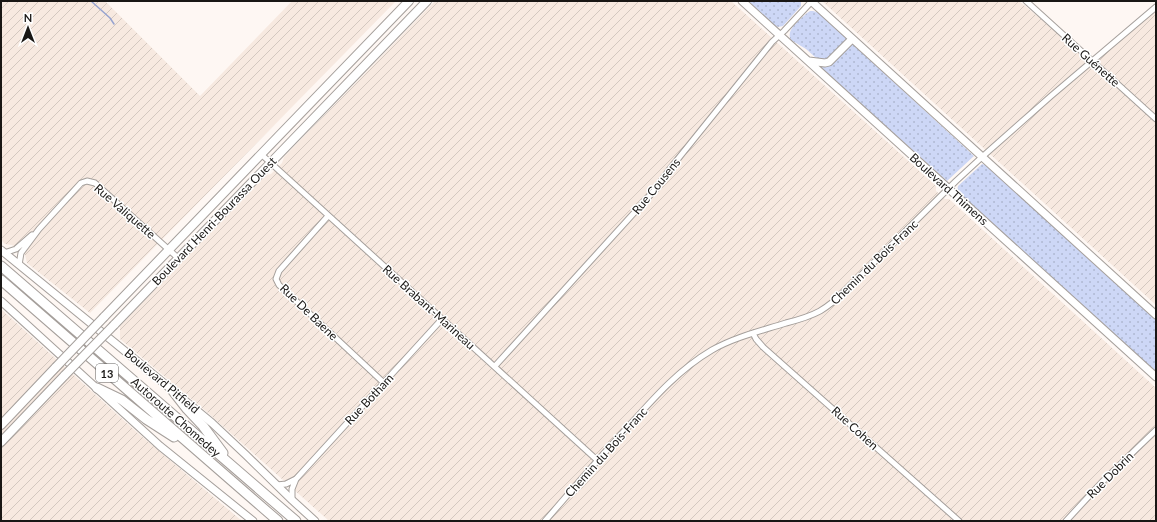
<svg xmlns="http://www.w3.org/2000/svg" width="1157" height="522" font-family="Lato,sans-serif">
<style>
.industrial{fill:url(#industrial-furrows)}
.green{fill:url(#green-dots)}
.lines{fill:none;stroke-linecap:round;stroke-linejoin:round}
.stream{stroke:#96a3cf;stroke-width:1.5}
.street-casing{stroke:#a59f9b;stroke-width:7}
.secondary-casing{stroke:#a59f9b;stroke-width:9}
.primary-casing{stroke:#a59f9b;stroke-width:10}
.highway-casing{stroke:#a59f9b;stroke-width:11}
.street{stroke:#fff;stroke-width:5}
.secondary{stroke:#fff;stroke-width:7}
.primary{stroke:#fff;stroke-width:8}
.highway{stroke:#fff;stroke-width:9}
.primary-bridge-casing{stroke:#a59f9b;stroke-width:10;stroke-linecap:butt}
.primary-bridge{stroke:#fff;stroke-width:8}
.labels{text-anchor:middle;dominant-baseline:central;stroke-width:3;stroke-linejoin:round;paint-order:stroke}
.shield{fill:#fff;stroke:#5e5d5b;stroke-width:1}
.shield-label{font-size:11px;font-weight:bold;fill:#191715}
.street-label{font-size:12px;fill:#191715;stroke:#fff}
</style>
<defs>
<pattern id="industrial-furrows" width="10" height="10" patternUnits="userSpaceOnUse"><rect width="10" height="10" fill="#f7e9e0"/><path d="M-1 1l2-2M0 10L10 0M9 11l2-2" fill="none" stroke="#d3c7bf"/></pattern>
<pattern id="green-dots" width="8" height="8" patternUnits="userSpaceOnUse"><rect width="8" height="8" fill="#cdd7f6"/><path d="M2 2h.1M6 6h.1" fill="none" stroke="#afb8d2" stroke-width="1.8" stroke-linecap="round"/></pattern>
</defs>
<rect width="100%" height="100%" fill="#fef7f3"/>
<path class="industrial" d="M 1,1 L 105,1 L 200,96 L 292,1 L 396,1 L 90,313 L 27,263 L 25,255 L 12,245 L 5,244 L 1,240 Z
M 435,1 L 731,1 L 936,186 L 936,191 L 945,199 L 949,199 L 1156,388 L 1156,521 L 329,521 L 207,412 L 120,339 L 120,326 L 266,175 L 271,174 L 282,163 L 284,157 Z
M 822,1 L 1019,1 L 1093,62 L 1156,7 L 1156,305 Z
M 1,309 L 140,435 L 242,521 L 1,521 Z"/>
<path class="green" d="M 748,1 L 801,1 L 801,6 L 783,26 L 778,27 L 774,25 Z
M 810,11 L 813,11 L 819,13 L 974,156 L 947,181 L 819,66 L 823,61 L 815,57 L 806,49 L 791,40 C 785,30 800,20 807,13 Z
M 982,164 L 986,165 L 1156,320 L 1156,372 L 957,191 L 958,186 Z"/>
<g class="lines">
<path class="stream" d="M 91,1 L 110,18 L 114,24"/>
<defs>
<path id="street" d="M 1026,1 L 1156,119
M 262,155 L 597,460
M 328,216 L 279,271 L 276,279 L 279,285 L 384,383
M 4,253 L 16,249 L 32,235
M 19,265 L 21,253 L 39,229 L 81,183 L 87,181 L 95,183 L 178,258
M 753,333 L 756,339 L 763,347 L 959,521
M 495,366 L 653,192 L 669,170 L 772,42 L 784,31 L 812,1
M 277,485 L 286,484 L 296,479
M 292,500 L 292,489 L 296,479 L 442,319
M 545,521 C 572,490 599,458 627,428 C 653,399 678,370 712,350 C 735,337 761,331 786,323 C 798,320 809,317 820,311 C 830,305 838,298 846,290 L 956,181 L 982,157 L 1051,96 L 1156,7
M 1066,521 L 1102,482 L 1156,430"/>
<path id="secondary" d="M 742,1 L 1156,377
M 811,1 L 1156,315
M 809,61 L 825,63 L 829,62 L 852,39
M 1,250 L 126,352 L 212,423 L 246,455 L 292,500 L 315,521
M 1,301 L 160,446 L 253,521"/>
<path id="primary" d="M 104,317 L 409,1
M 114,325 L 427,1
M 1,425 L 56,367
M 1,442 L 65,375"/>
<path id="highway" d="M 1,266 L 296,521
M 1,280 L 278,521
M 97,388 L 122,400 L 146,419 L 174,437
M 173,391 L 187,409 L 203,426 L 223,453"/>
</defs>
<use href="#street" class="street-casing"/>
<use href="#secondary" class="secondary-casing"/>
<use href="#primary" class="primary-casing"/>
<use href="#highway" class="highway-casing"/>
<use href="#street" class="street"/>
<use href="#secondary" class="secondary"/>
<use href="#primary" class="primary"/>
<use href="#highway" class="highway"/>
<defs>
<path id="primary-bridge" d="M 56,367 L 104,317
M 65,375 L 114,325"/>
</defs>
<use href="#primary-bridge" class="primary-bridge-casing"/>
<use href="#primary-bridge" class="primary-bridge"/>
</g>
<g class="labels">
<rect class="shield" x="96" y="364" width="22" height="18" rx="3"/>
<g class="shield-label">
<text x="107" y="373">13</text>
</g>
<g class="street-label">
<text transform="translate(1091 60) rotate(42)">Rue Guénette</text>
<text transform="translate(656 186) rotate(-51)">Rue Cousens</text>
<text transform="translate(949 189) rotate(42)">Boulevard Thimens</text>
<text transform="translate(125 211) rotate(41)">Rue Valiquette</text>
<text transform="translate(214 221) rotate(-46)">Boulevard Henri-Bourassa Ouest</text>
<text transform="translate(874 262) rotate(-44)">Chemin du Bois-Franc</text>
<text transform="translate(429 307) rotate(42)">Rue Brabant-Marineau</text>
<text transform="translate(309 312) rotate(44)">Rue De Baene</text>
<text transform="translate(162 381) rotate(40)">Boulevard Pitfield</text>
<text transform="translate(369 399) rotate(-47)">Rue Botham</text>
<text transform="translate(176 417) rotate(41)">Autoroute Chomedey</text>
<text transform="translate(855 428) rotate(42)">Rue Cohen</text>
<text transform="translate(606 452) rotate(-48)">Chemin du Bois-Franc</text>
<text transform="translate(1110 475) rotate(-45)">Rue Dobrin</text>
</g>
</g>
<rect width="1157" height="522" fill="none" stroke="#191715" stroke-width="4"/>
<g transform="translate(28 28)" stroke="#ffffff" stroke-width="3" paint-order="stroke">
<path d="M0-3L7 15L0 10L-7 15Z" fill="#191715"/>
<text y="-6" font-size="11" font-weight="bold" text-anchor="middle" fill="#191715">N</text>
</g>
</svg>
